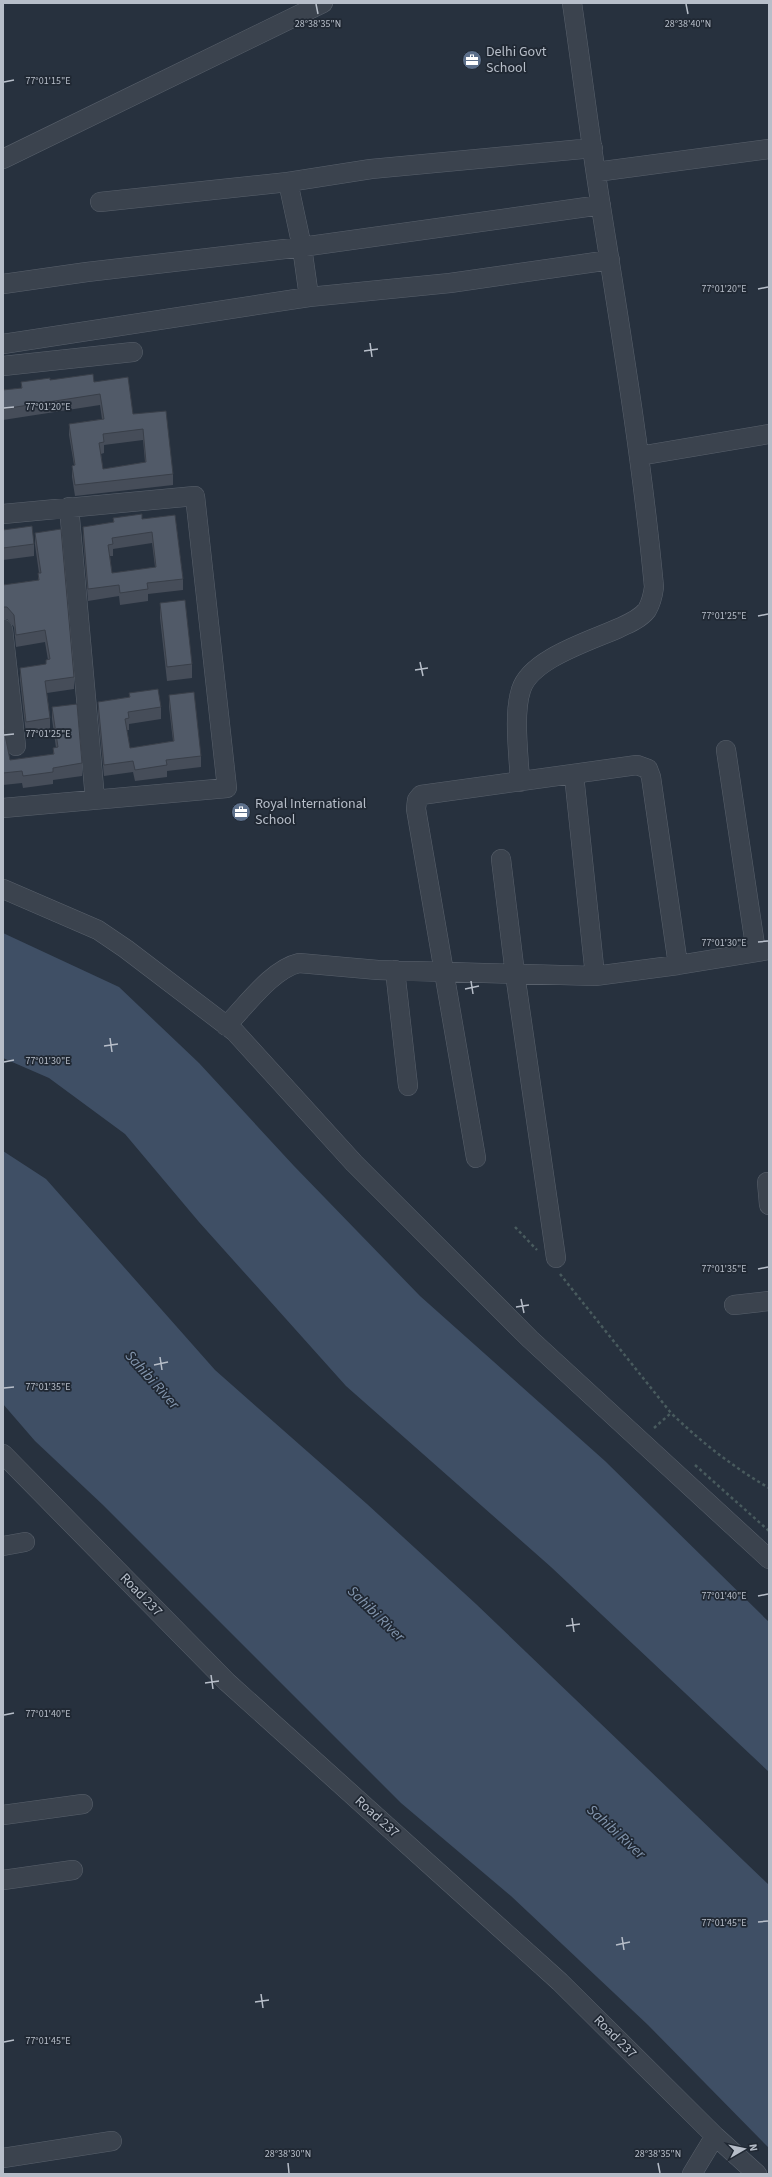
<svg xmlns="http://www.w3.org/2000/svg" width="772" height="2177" font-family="'Source Sans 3',sans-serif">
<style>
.water{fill:#3f4f65}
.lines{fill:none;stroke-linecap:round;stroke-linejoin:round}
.minor-casing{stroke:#59616c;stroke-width:20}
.path{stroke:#495b5e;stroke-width:2.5;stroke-dasharray:3 3;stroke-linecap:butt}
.minor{stroke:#3b434e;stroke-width:19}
.wall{fill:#464d59;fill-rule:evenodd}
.building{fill:#515a68;stroke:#393f49;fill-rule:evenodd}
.ticks{fill:none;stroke:#b7bec9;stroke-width:1.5}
.labels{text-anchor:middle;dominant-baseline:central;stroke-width:3.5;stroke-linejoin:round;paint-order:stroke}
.poi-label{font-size:14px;fill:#b7bec9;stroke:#202833;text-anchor:start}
.street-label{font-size:14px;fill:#b7bec9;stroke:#202833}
.water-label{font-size:15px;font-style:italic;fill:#8295ad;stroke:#202833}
.ticks-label{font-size:10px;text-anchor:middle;fill:#b7bec9;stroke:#202833;stroke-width:3.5;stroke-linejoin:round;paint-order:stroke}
</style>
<rect width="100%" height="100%" fill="#27313e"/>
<path class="water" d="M 3,933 L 119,987 L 199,1063 L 294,1166 L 420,1296 L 605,1461 L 769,1622 L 769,1772 L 551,1567 L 346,1386 L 199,1222 L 125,1134 L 49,1078 L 3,1058 Z
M 3,1151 L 46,1179 L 215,1370 L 367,1504 L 476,1604 L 769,1885 L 769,2148 L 648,2025 L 511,1896 L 401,1803 L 103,1505 L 35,1441 L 3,1404 Z"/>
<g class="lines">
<defs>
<path id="minor" d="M 3,159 L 323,3
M 596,172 L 769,149
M 288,182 L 302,247 L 309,297
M 100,202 L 288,182 L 371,169 L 593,148
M 3,284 L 87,272 L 302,247 L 601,205
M 3,344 L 309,297 L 450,283 L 610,260
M 3,366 L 133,352
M 639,456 L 769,434
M 69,507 L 95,799
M 3,514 L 195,496 L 227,788 L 3,808
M 3,629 L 16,746
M 726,750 L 756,952
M 574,775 L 595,976
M 520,782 C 519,757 513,714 521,690 C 530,659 590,641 619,628 C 628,624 640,619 647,610 C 651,603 653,595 654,587 C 642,459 621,333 601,207 C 590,139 582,71 572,3
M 501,859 L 515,974 L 556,1258
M 3,889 L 98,930 L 126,949 L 235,1032 L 354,1163 L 530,1339 L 769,1559
M 395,970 L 408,1086
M 226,1026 C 246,1006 272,969 299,963 L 378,970 L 595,976 L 678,965 L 769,950
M 476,1158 L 416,809 L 417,800 L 421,795 L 637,765 L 648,769 L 651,777 L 678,965
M 767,1182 L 769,1205
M 734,1305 L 769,1301
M 3,1454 L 227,1682 L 560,1982 L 715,2136 L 757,2174
M 3,1546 L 25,1542
M 3,1815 L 83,1804
M 3,1880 L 73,1870
M 3,2158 L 112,2141
M 692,2174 L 715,2136"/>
</defs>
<use href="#minor" class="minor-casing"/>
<path class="path" d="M 515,1227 L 537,1250
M 560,1274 L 671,1413 C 701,1442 733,1467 769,1488
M 654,1428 L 671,1413
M 695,1465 L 769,1531"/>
<use href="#minor" class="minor"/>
</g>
<path class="wall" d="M 50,380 L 94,382 L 133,414 L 173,474 L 173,485 L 75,496 L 72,477 L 72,466 L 74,465 L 69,435 L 69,424 L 102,419 L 100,405 L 3,420 L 3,390 L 21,388 L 21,382 ZM 143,440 L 145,462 L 103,469 L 101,454 L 104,453 L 104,445 Z
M 175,515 L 183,579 L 183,590 L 148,594 L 148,601 L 120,605 L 119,596 L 88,601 L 83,538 L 83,527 L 113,522 L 113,518 L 142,519 ZM 152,543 L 155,567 L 112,573 L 110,556 L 113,556 L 113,549 Z
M 3,530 L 34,544 L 34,556 L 3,560 Z
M 35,533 L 74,677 L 74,689 L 47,693 L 50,718 L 50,730 L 26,734 L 20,680 L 20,668 L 46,664 L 46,660 L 48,660 L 45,642 L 16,647 L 14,627 L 7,619 L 3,619 L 3,585 L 38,580 L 38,573 L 39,573 L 35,545 Z
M 160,603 L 192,664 L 192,678 L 167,681 L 160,618 Z
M 129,693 L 161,707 L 161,719 L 129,724 L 129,730 L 127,730 L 130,748 L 173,741 L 169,707 L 169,695 L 201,756 L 201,767 L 167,771 L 167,777 L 135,781 L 133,772 L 104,776 L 98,714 L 98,702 L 129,697 Z
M 52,707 L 82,763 L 82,776 L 53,780 L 53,784 L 23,788 L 22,783 L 3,785 L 3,717 L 5,735 L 10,760 L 53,754 L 53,748 L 56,748 L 52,719 Z"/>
<path class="building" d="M 93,374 L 94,382 L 128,377 L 133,414 L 166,411 L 173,474 L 75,485 L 72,466 L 75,465 L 69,424 L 104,419 L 100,394 L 3,409 L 3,390 L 22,388 L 21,382 L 50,378 L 50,380 ZM 143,429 L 146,462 L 103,469 L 99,443 L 104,442 L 103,434 Z
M 142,514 L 142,519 L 175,515 L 183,579 L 147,583 L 148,589 L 120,593 L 119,585 L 88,589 L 83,527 L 114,522 L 113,518 ZM 152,532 L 156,567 L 112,573 L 108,545 L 113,544 L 112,538 Z
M 32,526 L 34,544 L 3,548 L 3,530 Z
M 61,529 L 74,677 L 45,681 L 50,718 L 26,722 L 20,668 L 46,664 L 46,660 L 50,659 L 45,630 L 16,635 L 14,615 L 7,607 L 3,607 L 3,585 L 39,580 L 38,573 L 41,573 L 35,533 Z
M 185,600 L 192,664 L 167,667 L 160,603 Z
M 158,689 L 161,707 L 128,712 L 129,718 L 125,719 L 130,748 L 174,741 L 169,695 L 194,692 L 201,756 L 166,760 L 167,765 L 135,770 L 133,761 L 104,765 L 98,702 L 130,697 L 129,693 Z
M 77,704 L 82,763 L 53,768 L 53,772 L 23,776 L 22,771 L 3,773 L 3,717 L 5,735 L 10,760 L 54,754 L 53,748 L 58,747 L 52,707 Z"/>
<path class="ticks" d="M 316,4 L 318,14M 686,4 L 688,14M 4,82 L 14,80M 758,289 L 768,287M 370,343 L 372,357M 364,351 L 378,349M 4,408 L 14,407M 758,616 L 768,614M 420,662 L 423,676M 415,670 L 428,668M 4,735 L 14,734M 758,942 L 768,941M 471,981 L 473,994M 465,989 L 479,986M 110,1038 L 112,1052M 104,1046 L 118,1044M 4,1062 L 14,1060M 758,1269 L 768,1267M 521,1299 L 524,1313M 516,1307 L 529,1305M 160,1357 L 162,1370M 154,1365 L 168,1362M 4,1388 L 14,1387M 758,1596 L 768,1594M 572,1618 L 574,1632M 566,1626 L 580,1624M 211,1675 L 213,1689M 205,1683 L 219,1681M 4,1715 L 14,1713M 758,1922 L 768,1921M 622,1937 L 624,1950M 616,1945 L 630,1942M 261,1994 L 263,2008M 255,2002 L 269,2000M 4,2042 L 14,2040M 288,2163 L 289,2173M 658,2163 L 660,2173"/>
<defs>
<symbol id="office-disc" viewBox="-11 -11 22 22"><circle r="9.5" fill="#5c6f8a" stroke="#202833"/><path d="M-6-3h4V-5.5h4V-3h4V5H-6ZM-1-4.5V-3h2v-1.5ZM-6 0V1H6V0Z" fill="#fff"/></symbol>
</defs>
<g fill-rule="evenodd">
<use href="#office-disc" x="461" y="49" width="22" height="22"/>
<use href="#office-disc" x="230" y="801" width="22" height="22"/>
</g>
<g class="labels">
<g class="poi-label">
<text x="486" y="52">Delhi Govt<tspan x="486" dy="16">School</tspan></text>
<text x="255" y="804">Royal International<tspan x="255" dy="16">School</tspan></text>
</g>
<g class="street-label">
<text transform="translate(141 1595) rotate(46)">Road 237</text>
<text transform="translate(377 1817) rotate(42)">Road 237</text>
<text transform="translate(615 2037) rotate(45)">Road 237</text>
</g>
<g class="water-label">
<text transform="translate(152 1380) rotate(48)">Sahibi River</text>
<text transform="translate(376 1614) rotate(44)">Sahibi River</text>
<text transform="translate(616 1832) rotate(42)">Sahibi River</text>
</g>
</g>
<g class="ticks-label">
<text x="318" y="27">28°38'35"N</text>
<text x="688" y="27">28°38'40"N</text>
<text x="48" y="84">77°01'15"E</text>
<text x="724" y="292">77°01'20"E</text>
<text x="48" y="410">77°01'20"E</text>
<text x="724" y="619">77°01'25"E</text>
<text x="48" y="737">77°01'25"E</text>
<text x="724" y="946">77°01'30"E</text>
<text x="48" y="1064">77°01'30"E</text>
<text x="724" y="1272">77°01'35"E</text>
<text x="48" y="1390">77°01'35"E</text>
<text x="724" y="1599">77°01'40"E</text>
<text x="48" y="1717">77°01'40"E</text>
<text x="724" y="1926">77°01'45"E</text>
<text x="48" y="2044">77°01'45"E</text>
<text x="288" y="2157">28°38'30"N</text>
<text x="658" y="2157">28°38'35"N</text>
</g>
<rect width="772" height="2177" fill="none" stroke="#b7bec9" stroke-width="8"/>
<g transform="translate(744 2149) rotate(81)" stroke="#202833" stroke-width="3" paint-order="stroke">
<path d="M0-3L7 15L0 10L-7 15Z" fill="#b7bec9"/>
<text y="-6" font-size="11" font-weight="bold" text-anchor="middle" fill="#b7bec9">N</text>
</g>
</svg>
